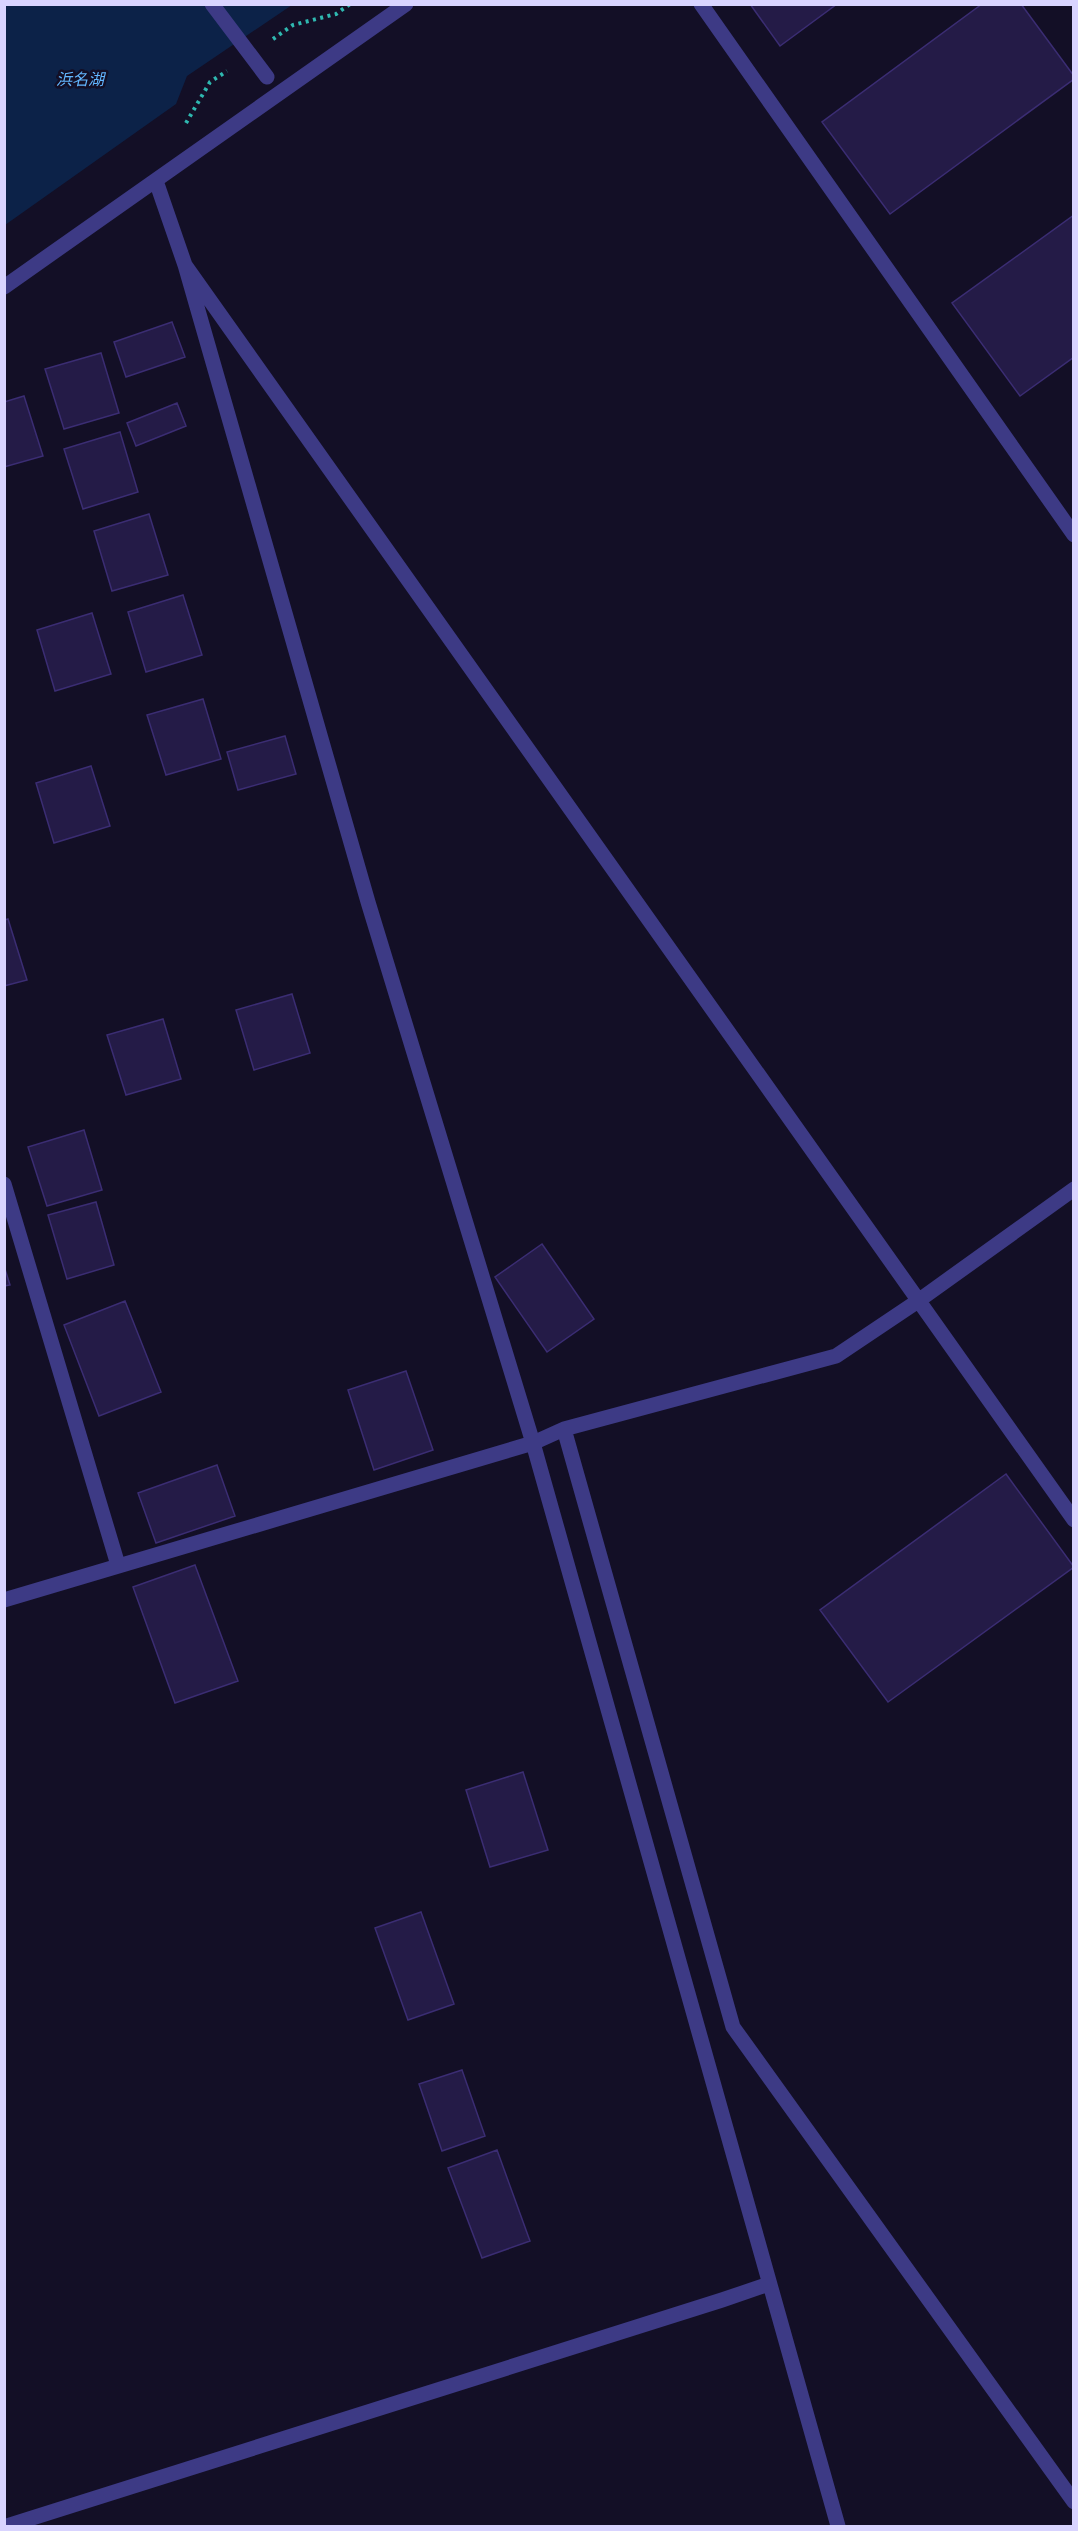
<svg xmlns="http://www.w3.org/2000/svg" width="1078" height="2531" font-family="'Source Sans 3','Noto Sans JP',sans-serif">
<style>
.water{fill:#0c2248}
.building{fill:#241b47;stroke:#3b2d73;stroke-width:1.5}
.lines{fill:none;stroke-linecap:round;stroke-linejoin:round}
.path{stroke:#2fb8b0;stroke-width:4;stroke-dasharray:3 4.5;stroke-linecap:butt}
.minor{stroke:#3d3a85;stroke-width:15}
.minor-bridge{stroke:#3d3a85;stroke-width:15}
.labels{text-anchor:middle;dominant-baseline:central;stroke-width:5;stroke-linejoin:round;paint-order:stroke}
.water-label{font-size:16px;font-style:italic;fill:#62b6ff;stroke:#130f26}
</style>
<rect width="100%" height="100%" fill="#130f26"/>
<path class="water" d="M 5,5 L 292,5 L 187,76 L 176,104 L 5,225 Z"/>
<path class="building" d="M 750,4 L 837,4 L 780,46 Z
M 982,4 L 1021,4 L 1074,76 L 1074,79 L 890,214 L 822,122 Z
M 1074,215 L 1074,357 L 1020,396 L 952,303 Z
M 172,322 L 185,357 L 126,377 L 114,342 Z
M 101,353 L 119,413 L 64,429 L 45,369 Z
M 24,396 L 43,456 L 4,467 L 4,402 Z
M 177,403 L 186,426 L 136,446 L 127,423 Z
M 120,432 L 138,492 L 83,509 L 64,449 Z
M 149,514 L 168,575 L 112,591 L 94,531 Z
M 183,595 L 202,655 L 146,672 L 128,612 Z
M 92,613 L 111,674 L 55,691 L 37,630 Z
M 203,699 L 221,759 L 166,775 L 147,715 Z
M 285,736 L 296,774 L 238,790 L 227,752 Z
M 91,766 L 110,826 L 54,843 L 36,783 Z
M 8,919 L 27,980 L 4,986 L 4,920 Z
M 292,994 L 310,1053 L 254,1070 L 236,1010 Z
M 163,1019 L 181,1079 L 126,1095 L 107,1035 Z
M 84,1130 L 102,1190 L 47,1206 L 28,1147 Z
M 96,1202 L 114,1265 L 67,1279 L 48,1215 Z
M 542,1244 L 594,1319 L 547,1352 L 495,1277 Z
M 4,1266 L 10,1285 L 4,1286 Z
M 125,1301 L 161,1392 L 99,1416 L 64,1325 Z
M 406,1371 L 433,1450 L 374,1470 L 348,1390 Z
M 217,1465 L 235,1516 L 156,1543 L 138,1493 Z
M 1006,1474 L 1074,1567 L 888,1702 L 820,1610 Z
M 195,1565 L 238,1681 L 175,1703 L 133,1587 Z
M 523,1772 L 548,1850 L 490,1867 L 466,1790 Z
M 421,1912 L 454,2004 L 408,2020 L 375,1928 Z
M 462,2070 L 485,2136 L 442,2151 L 419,2084 Z
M 497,2150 L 530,2241 L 482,2258 L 448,2168 Z"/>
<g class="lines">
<path class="path" d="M 273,39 L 293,25 L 336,14 L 350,4
M 186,123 L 210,82 L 227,71"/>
<path class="minor" d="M 701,4 L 1074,535
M 156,181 L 185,265 L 1074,1520
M 185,265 L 368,902 L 533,1443 L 838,2526
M 4,287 L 406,4
M 4,1184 L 118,1565
M 564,1429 L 733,2027 L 1074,2502
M 4,1600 L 533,1443 L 564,1429 L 836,1356 L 918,1301 L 1074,1189
M 7,2526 L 722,2300 L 769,2284"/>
<path class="minor-bridge" d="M 212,4 L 267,77"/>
</g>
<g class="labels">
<g class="water-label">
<text x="80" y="80">浜名湖</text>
</g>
</g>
<rect width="1078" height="2531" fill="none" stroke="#d9d4ff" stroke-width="12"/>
</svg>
